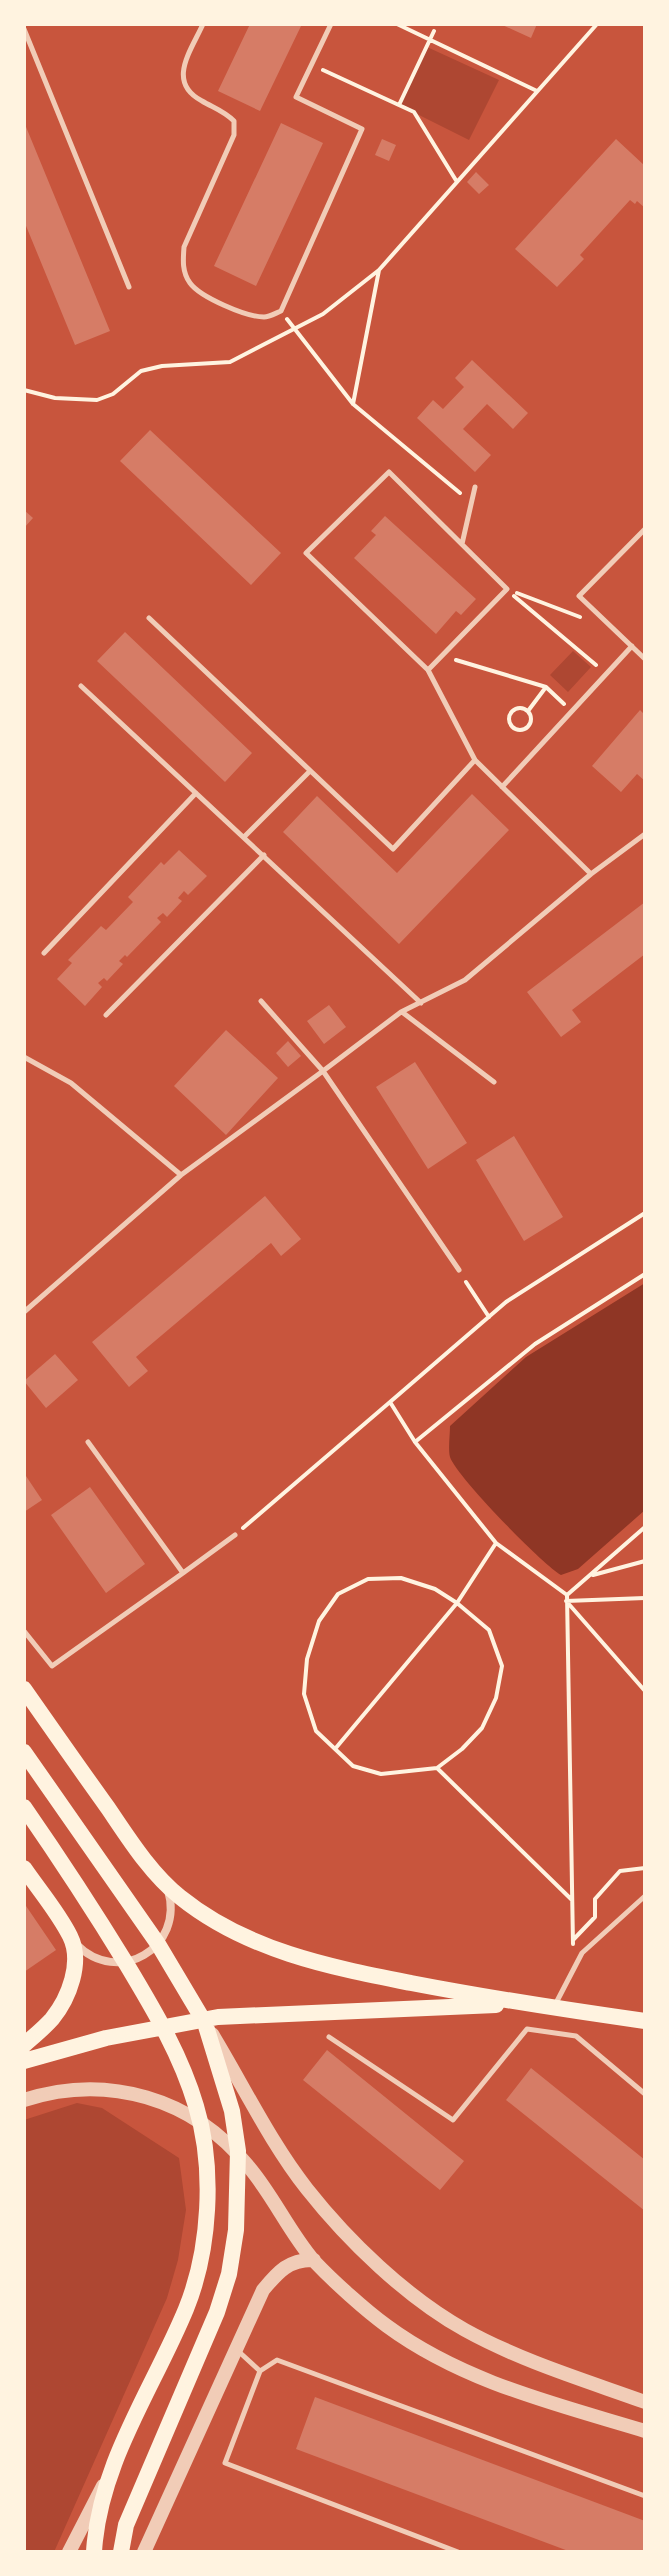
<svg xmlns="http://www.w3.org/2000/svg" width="669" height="2576" font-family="Mulish,sans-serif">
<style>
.green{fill:#ae4732}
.water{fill:#8f3625}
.building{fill:#d67c66}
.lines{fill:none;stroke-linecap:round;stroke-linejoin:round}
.path{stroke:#fff3e0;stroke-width:4}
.service{stroke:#f1ccb7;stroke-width:5}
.minor{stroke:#f1ccb7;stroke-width:8}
.tertiary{stroke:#f1ccb7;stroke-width:14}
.secondary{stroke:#fff3e0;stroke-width:16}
</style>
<rect width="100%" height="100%" fill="#c8553d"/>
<path class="green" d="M 427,47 L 499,80 L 469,140 L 399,105 Z
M 573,651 L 591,667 L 568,692 L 550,675 Z
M 77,2103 L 102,2108 L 179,2158 L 186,2210 L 178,2260 L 167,2298 L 54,2552 L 24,2552 L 24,2120 Z"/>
<path class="water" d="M 645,1283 L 645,1510 L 578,1569 L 561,1575 C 542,1564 456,1476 450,1457 C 448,1449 450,1435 450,1426 L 526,1357 Z"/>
<path class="building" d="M 250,24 L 302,24 L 260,111 L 218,91 Z
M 500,24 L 537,24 L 531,38 Z
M 24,122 L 110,331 L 75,345 L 24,221 Z
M 281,123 L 323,143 L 256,286 L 214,266 Z
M 382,139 L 396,145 L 389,161 L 375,155 Z
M 616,139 L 645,166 L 645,208 L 637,201 L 635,204 L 630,200 L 580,255 L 584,259 L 557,287 L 515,249 Z
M 476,172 L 489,185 L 479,194 L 467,182 Z
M 472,360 L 528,413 L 513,429 L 487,404 L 463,429 L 491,455 L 475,472 L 417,418 L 433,400 L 443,409 L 464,387 L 455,378 Z
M 150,430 L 281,553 L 251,585 L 120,461 Z
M 24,510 L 33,518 L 24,528 Z
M 385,516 L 476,599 L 461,615 L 456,611 L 436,634 L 354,558 L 376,535 L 371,531 Z
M 125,632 L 252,753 L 225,782 L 97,661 Z
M 640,710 L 645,715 L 645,781 L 637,774 L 621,792 L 592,766 Z
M 472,794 L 509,830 L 399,944 L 283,832 L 317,796 L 397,873 Z
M 179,850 L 207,876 L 188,895 L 184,891 L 178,898 L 182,901 L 167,917 L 163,913 L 157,918 L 161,922 L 127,957 L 125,955 L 119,961 L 123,964 L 107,981 L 104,978 L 98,983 L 102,987 L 85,1006 L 57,979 L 72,963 L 68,960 L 101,926 L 106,930 L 133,902 L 128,897 L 161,862 L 164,865 Z
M 645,902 L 645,954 L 572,1010 L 581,1022 L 561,1037 L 527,992 Z
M 329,1005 L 346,1027 L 324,1044 L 307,1021 Z
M 226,1030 L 278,1078 L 226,1135 L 174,1086 Z
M 288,1041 L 301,1056 L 288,1067 L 276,1053 Z
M 415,1062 L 467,1143 L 428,1169 L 376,1087 Z
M 514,1136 L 563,1217 L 524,1241 L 476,1160 Z
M 265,1196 L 301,1239 L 281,1256 L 271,1243 L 136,1357 L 148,1371 L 129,1387 L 92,1342 Z
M 55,1354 L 78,1380 L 46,1408 L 24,1381 Z
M 24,1473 L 42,1500 L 24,1512 Z
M 90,1487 L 145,1564 L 106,1593 L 51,1515 Z
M 24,1903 L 56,1950 L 24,1972 Z
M 327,2050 L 464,2161 L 440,2190 L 303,2080 Z
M 531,2068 L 645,2160 L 645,2211 L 506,2100 Z
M 315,2397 L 645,2521 L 645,2552 L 571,2552 L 296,2449 Z"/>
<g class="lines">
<path class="path" d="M 397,24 L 537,91
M 323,70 L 414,112 L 457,182
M 399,105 L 434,31
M 287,319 L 353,404 L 460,493
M 24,390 L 55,398 L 97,400 L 113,394 L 141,371 L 162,366 L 230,362 L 323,314 L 379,270
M 353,404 L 379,270 L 597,24
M 517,593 L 580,617
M 514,596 L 596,665
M 456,660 L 546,687 L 564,704
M509 719a11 11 0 1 1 22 0a11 11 0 1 1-22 0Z
M 528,711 L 546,687
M 466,1282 L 489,1317
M 415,1442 L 390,1402 L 506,1302 L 645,1213
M 243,1528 L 390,1402
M 496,1543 L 567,1595 L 645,1527
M 593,1575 L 645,1561
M 401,1578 L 435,1589 L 457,1603 L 489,1630 L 502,1666 L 496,1698 L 482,1728 L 462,1749 L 437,1768 L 381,1774 L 353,1766 L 316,1731 L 304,1694 L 307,1659 L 319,1621 L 338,1594 L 368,1579 Z
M 567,1595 L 573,1944
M 566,1601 L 645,1598
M 567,1602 L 645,1691
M 335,1749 L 457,1603 L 496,1543 L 415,1442 L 535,1344 L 645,1274
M 437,1768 L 572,1900
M 573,1940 L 595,1917 L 595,1899 L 620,1871 L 645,1868"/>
<path class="service" d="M 203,24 C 191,51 166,82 202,101 C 214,108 224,111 234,121 L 234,135 L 184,247 C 183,260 182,272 190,283 C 200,297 246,317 264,317 C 269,317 276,313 281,311 L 362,129 L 296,97 L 331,24
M 24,29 L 129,287
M 645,529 L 579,596 L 645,659
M 462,544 L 475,487
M 149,618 L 393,849 L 475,760
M 428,670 L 507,589 L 389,472 L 306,553 L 428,670 L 475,760 L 591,874
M 81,686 L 421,1003
M 502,787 L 632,646
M 244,837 L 310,771
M 44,953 L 196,793
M 261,1001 L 323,1071 L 401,1012 L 465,980 L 591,874 L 645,834
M 402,1012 L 494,1082
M 106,1015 L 264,855
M 24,1057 L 71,1083 L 181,1175
M 24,1312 L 181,1175 L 323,1071 L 459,1270
M 183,1573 L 235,1535
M 24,1631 L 52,1666 L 183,1573 L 88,1442
M 556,2003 L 582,1953 L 645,1896
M 329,2037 L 453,2120 L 527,2029 L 576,2036 L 645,2094
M 237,2350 L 260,2371
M 458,2552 L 225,2463 L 260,2371 L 277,2360 L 645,2496"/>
<path class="minor" d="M 76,1944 C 118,1987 185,1948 168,1890"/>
<path class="tertiary" d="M 212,2034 C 243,2085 270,2142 307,2189 C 348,2241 406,2297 465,2330 C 521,2361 584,2380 645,2402
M 24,2100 C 107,2073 193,2098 248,2166 C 273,2195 289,2232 314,2261 C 333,2281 365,2310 387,2326 C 463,2382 556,2404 645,2431
M 69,2552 L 103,2486
M 144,2552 L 263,2290 C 278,2272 289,2259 314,2260"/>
<path class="secondary" d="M 24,1689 C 52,1729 80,1769 108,1808 C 129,1839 151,1874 180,1897 C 247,1951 330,1967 411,1983 C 489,1998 567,2010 645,2021
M 24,1752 L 158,1944 L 205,2023 L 232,2111 L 238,2151 L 236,2230 L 229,2274 L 217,2312 L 126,2525 L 121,2552
M 24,1807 C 60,1859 94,1911 127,1965 C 154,2010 181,2055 196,2106 C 215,2168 210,2250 186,2309 C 153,2389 99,2464 94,2552
M 24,1868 C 39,1890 58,1912 70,1936 C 83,1962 69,1998 52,2019 C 44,2028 33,2037 24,2045
M 24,2061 L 106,2038 L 218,2017 L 496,2005"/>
</g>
<rect width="669" height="2576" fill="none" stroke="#fff3e0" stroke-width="52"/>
</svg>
